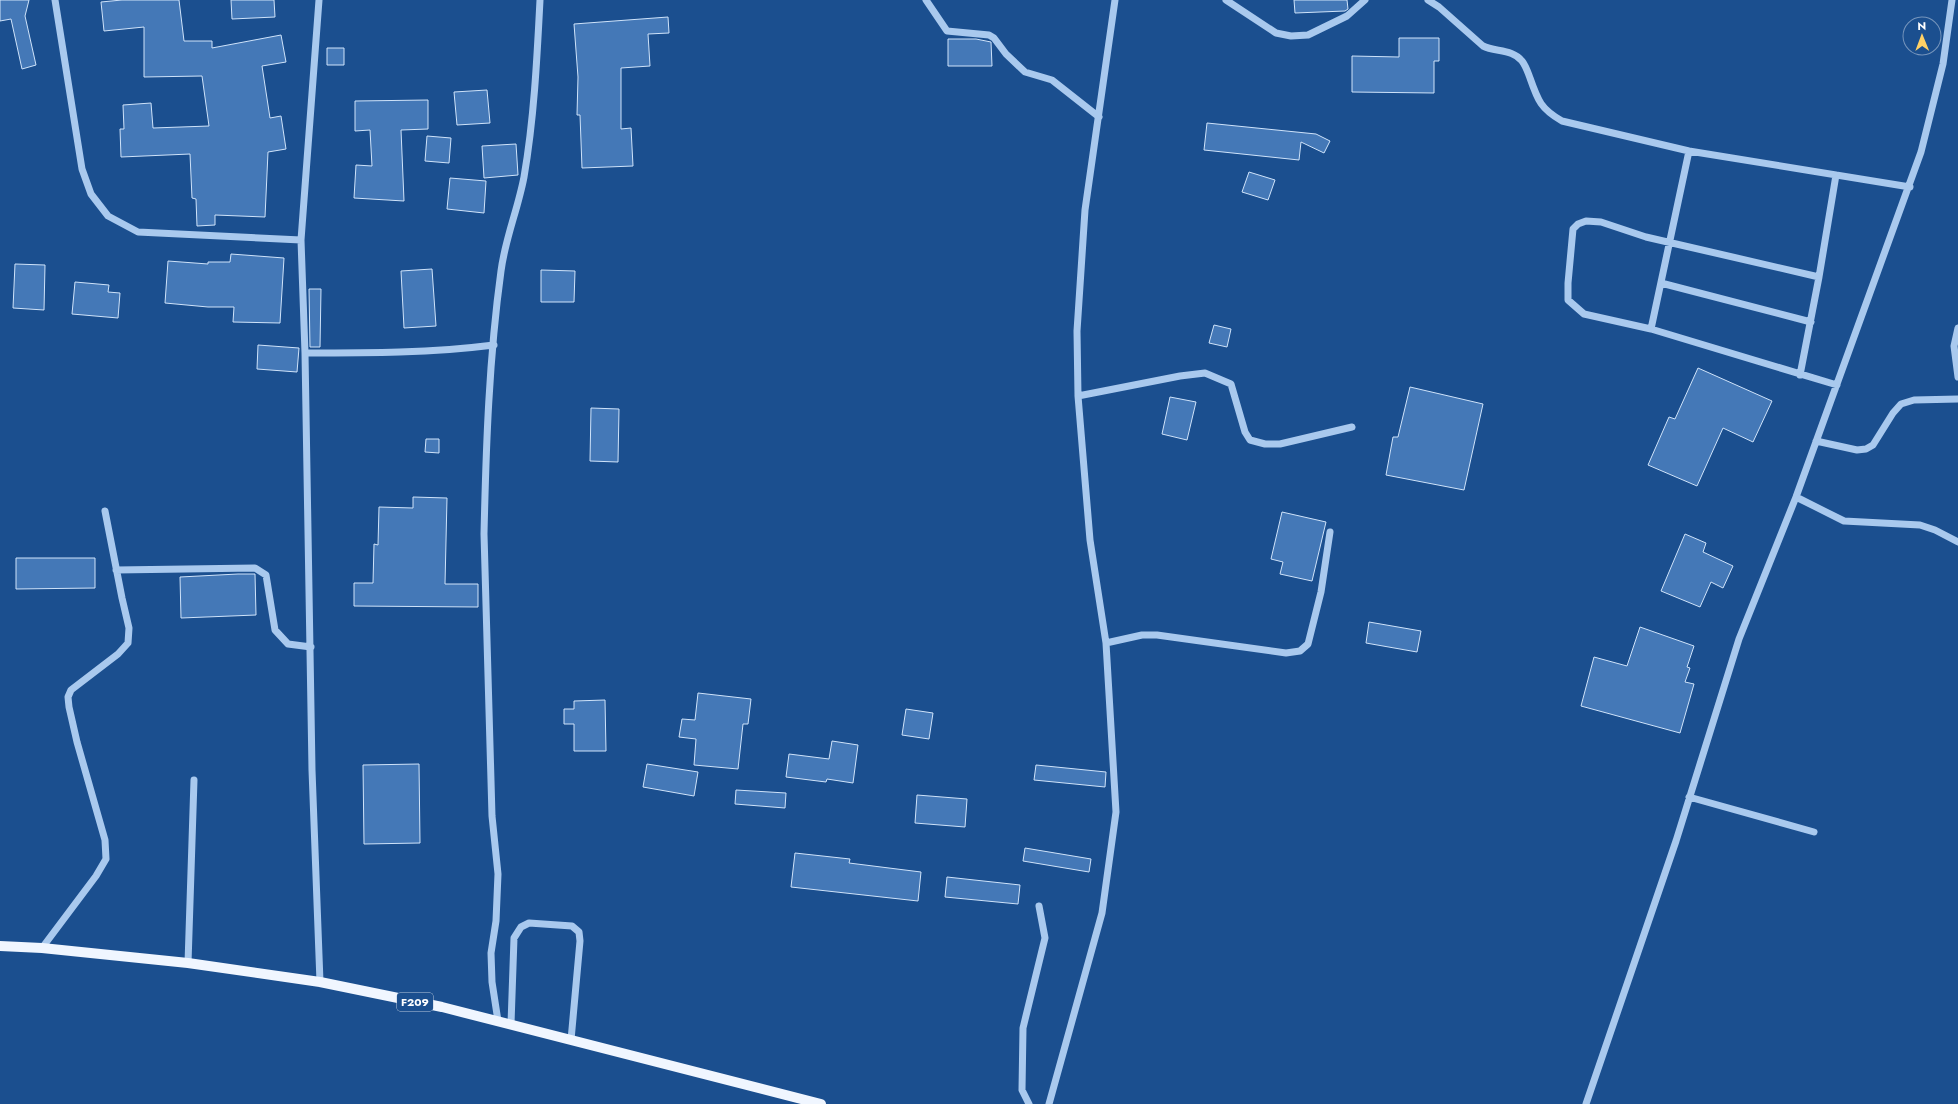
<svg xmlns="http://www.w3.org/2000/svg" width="1958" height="1104" font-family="Jost,sans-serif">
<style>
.building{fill:#4478b7;stroke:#cfe3fa}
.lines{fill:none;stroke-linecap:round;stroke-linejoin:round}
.minor{stroke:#a9c9ee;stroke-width:7}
.major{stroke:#f0f6ff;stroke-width:10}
.labels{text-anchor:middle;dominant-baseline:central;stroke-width:3;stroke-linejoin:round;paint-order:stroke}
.shield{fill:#1b4f8f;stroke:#bbcadd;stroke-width:1}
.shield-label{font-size:11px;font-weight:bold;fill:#fff}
</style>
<rect width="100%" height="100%" fill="#1b4f8f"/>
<path class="building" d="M 0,0 L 29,0 L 25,16 L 36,65 L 22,69 L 11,19 L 0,21 Z
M 122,0 L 179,0 L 184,41 L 212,41 L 212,48 L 281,35 L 286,62 L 262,66 L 270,118 L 281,116 L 286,149 L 268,152 L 265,217 L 215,215 L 215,225 L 197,226 L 196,199 L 192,198 L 190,154 L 121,157 L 120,129 L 124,129 L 123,105 L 151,103 L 153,128 L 209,126 L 202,76 L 144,77 L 144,27 L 104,31 L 101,2 Z
M 231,0 L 274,0 L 275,17 L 232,19 Z
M 1294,0 L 1347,0 L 1348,9 L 1345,11 L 1295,13 Z
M 668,17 L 669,33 L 648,34 L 650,66 L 621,68 L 621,129 L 631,128 L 633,166 L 582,168 L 580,115 L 577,115 L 578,77 L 574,24 Z
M 1399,38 L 1439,38 L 1439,61 L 1434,61 L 1434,93 L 1352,92 L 1352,56 L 1399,57 Z
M 948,39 L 976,39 L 991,42 L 992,66 L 948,66 Z
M 327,48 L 344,48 L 344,65 L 327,65 Z
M 487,90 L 490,123 L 457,125 L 454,92 Z
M 428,100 L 428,129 L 401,130 L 404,201 L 354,198 L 356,165 L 372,166 L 370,130 L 355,131 L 355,101 Z
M 1207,123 L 1316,134 L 1330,141 L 1324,153 L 1301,142 L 1299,160 L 1204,150 Z
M 427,136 L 451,138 L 449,163 L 425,161 Z
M 516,144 L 518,175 L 484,178 L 482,146 Z
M 1249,172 L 1275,180 L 1268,200 L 1242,192 Z
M 450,178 L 486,181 L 484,213 L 447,209 Z
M 231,254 L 284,258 L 280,323 L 233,322 L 234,307 L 208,307 L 165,303 L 168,261 L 208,264 L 208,262 L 230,262 Z
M 15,264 L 45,265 L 44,310 L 13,308 Z
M 432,269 L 436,326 L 404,328 L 401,271 Z
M 541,270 L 575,271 L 574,302 L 541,302 Z
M 75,282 L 109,285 L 108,292 L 120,293 L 118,318 L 72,314 Z
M 309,289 L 321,289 L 320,347 L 310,347 Z
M 1214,325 L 1231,329 L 1227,347 L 1209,343 Z
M 258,345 L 299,348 L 297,372 L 257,369 Z
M 1698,368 L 1772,401 L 1753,442 L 1723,428 L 1697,486 L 1648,465 L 1669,417 L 1675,419 Z
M 1410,387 L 1483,404 L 1464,490 L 1386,475 L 1393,437 L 1398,437 Z
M 1170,397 L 1196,402 L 1187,440 L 1162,434 Z
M 591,408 L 619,409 L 618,462 L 590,461 Z
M 426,439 L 439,439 L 439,453 L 425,452 Z
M 413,497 L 447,498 L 445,584 L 478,584 L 478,607 L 354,606 L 354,583 L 373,583 L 374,544 L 378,545 L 379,507 L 413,508 Z
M 1282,512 L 1326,522 L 1312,581 L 1280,574 L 1283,562 L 1271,559 Z
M 1685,534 L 1706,543 L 1703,552 L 1733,566 L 1723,588 L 1711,582 L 1700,607 L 1661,591 Z
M 16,558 L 95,558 L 95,588 L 16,589 Z
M 238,574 L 255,574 L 256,615 L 181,618 L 180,577 Z
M 1369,622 L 1421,631 L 1417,652 L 1366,643 Z
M 1640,627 L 1694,646 L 1687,667 L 1690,668 L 1685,682 L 1694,684 L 1680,733 L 1581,706 L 1594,657 L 1627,666 Z
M 698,693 L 751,699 L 748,724 L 743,724 L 738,769 L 694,765 L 696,739 L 679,737 L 682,719 L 695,720 Z
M 605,700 L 606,751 L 574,751 L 574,724 L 564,724 L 564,709 L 574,709 L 574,701 Z
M 906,709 L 933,713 L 929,739 L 902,735 Z
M 832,741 L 858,745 L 853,783 L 827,779 L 826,782 L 786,777 L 789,754 L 829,759 Z
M 419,764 L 420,843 L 364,844 L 363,765 Z
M 647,764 L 698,772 L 694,796 L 643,787 Z
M 1036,765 L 1106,772 L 1105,787 L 1034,780 Z
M 736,790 L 786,793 L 785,808 L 735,804 Z
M 917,795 L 967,799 L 965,827 L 915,823 Z
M 1025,848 L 1091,859 L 1089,872 L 1023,861 Z
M 795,853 L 850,859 L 849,863 L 921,872 L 918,901 L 791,887 Z
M 947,877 L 1020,885 L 1018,904 L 945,897 Z"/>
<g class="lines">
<path class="minor" d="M 55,0 L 82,169 L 91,194 L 108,216 L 138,232 L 301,240
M 319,0 L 301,240 L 305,353 L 312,770 L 320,982
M 926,0 L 947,31 L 989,35 L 994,38 L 1006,54 L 1025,72 L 1052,80 L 1099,117
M 1226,0 L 1276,33 L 1291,36 L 1308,35 L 1347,16 L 1365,0
M 1428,0 L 1439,7 L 1483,46 C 1495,52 1513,49 1522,61 C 1526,66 1528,73 1530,78 C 1538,101 1541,109 1562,121 L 1689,151 L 1910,187
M 1819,277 L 1646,237 L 1601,222 L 1586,221 L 1578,224 L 1573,229 L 1568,283 L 1568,300 L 1584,314 L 1651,329 L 1837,385
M 1661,283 L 1811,322
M 1958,328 L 1954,346 L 1958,377
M 1651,329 L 1689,151
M 305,353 C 368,353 431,353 494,345
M 1800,375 L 1819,277 L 1836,175
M 1078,396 L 1180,376 L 1205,373 L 1231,384 L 1245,432 L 1250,440 L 1265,444 L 1280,444 L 1352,427
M 1816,441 L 1857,450 L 1866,449 L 1873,445 L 1893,413 L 1901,404 L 1914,400 L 1958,399
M 1796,497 L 1844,521 L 1920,525 L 1935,530 L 1958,542
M 116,570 L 255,568 L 266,575 L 275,630 L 288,644 L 311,647
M 1106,643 L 1142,635 L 1157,635 L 1286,653 L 1300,651 L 1308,644 L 1321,592 L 1330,532
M 1689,797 L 1814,832
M 42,948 L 96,876 L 106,859 L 105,840 L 77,742 L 69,707 L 68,697 L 71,690 L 118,654 L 128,643 L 129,628 L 122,598 L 105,511
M 188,963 L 194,780
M 498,1021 L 492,982 L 491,953 L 496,921 L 498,874 L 492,816 L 484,534 C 486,447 489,358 501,271 C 505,239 518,209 524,177 C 534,119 537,59 540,0
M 511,1024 L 514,938 L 521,927 L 529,923 L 572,926 L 579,932 L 580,941 L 571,1040
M 1029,1104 L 1022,1090 L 1023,1028 L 1045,938 L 1039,906
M 1049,1104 L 1102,913 L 1116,812 L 1106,643 L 1090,540 L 1078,396 L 1077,331 L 1085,210 L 1115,0
M 1586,1104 L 1676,841 L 1739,639 L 1796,497 L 1921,152 L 1943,64 L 1952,0"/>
<path class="major" d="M 0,946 L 42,948 L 188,963 L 320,982 L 442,1007 L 821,1104"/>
</g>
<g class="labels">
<rect class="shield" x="397" y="993" width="36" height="18" rx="3"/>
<g class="shield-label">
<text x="415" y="1002">F209</text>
</g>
</g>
<g transform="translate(1922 36) rotate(359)"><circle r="19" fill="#1b4f8f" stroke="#7695bc"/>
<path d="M0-3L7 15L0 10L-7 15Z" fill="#ffd166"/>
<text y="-6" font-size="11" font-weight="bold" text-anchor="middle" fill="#ffffff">N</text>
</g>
</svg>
